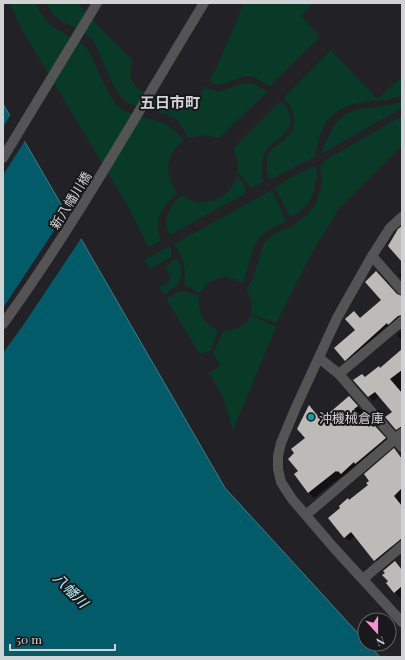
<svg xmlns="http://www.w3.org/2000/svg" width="405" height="660" font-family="'Playfair Display','Noto Sans JP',serif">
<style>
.green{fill:#083a27}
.water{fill:#025b68;stroke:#407f88}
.pier{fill:#222226}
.shadow{fill:#0007}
.building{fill:#bdbbb7}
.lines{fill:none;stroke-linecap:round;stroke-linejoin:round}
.minor{stroke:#555455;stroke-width:10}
.tertiary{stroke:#555455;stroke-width:10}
.culture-dot{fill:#0f9aa8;stroke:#19191c;stroke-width:1.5}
.labels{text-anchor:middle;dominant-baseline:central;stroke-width:4;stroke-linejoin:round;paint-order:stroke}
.street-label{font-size:13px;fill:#d2d2d4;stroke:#19191c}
.poi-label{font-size:13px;fill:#d2d2d4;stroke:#19191c;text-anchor:start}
.water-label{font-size:14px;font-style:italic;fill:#b3effb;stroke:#19191c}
.quarter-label{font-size:15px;font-weight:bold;fill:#d2d2d4;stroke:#19191c}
</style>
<rect width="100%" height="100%" fill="#222226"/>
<path class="green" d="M 10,3 L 35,3 C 39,11 44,19 51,25 C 62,35 77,36 86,48 C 98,63 106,100 123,110 C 126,112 131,113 134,114 C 152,120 174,123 183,141 C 165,155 164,175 177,193 C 162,207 153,220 161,240 L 152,246 L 147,245 L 126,203 L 21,28 Z
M 45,3 L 78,3 L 90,17 L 133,61 L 131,66 L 130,77 L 137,88 L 164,103 L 174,107 L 190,105 L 197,100 L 205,86 C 208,88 213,91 216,91 C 221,92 228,89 232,87 C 247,80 254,83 267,92 L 219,138 L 204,135 L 188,138 L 184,130 L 176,119 L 164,114 L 127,103 L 116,91 L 94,42 L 85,33 L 58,19 Z
M 244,3 L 313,3 L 301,16 L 320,37 L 270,86 L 251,76 L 243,77 L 225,83 L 217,85 L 208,80 L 215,71 Z
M 331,50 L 377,99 L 402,77 L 402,95 C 389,101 380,100 366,102 C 330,106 321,123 315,157 L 269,180 C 266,172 265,160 270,152 C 274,145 284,142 289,135 C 299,122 294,108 283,98 Z
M 281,101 C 290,109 295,123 285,133 C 280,140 268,143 265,152 C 261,161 262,172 263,182 L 252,188 L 237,172 C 239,164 237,156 233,149 Z
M 402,101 L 402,108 L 321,154 C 327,138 335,116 353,111 C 369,106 386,108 402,101 Z
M 402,116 L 402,146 L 338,210 L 309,258 L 276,323 L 251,314 C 252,306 252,297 246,290 L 253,278 L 264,243 L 274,234 L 292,226 L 307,215 L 317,201 L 322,184 L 320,166 L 327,159 Z
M 314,166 L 317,169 C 316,190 311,209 290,217 L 275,188 L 290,178 Z
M 237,176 C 242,181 247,185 246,193 L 170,235 C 159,222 172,204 182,195 C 185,197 187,199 190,200 C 208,208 233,195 237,176 Z
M 272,190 L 286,221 C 279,225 270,228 264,234 C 249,245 250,268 243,283 C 239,281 234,279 230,278 C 218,275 206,282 200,293 L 184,285 C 187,267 183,259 174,244 Z
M 169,246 L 172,251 L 171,257 L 150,269 L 144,260 Z
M 177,258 C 188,277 179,285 163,295 L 159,287 L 169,282 L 170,278 L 165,266 Z
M 183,291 L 199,296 C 198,312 202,323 218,330 L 211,350 L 200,354 L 166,299 L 175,294 Z
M 251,315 L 276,327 L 233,430 L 222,395 L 209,373 L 220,366 L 213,354 L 223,331 C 235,331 246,326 251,315 Z"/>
<path class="water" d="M 3,104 L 225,488 L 365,641 L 365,644 L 368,644 L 380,657 L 3,657 Z"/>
<path class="pier" d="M 11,114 L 26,139 L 3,175 L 3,127 Z
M 67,211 L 82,237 L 22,327 L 3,353 L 3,308 Z"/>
<path class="shadow" d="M 402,272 L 402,279 L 399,275 Z
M 398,296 L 402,297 L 402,322 L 350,365 L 346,360 L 360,319 Z
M 402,330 L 402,340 L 397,335 Z
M 402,351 L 402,433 L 401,434 L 396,429 L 393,412 L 380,396 L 373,401 L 355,381 L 365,378 L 380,369 Z
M 355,403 L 363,412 L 358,415 L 370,428 L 381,433 L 391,444 L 343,477 L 342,476 L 314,498 L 308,492 L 299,471 L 296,454 L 306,438 L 314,412 L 322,421 Z
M 402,459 L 402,535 L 391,545 L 395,550 L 379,564 L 355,536 L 349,541 L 345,537 L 349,501 Z
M 402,568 L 402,600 L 387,583 Z"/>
<path class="building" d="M 402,226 L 402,262 L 388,246 L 398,229 Z
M 376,271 L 397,294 L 402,296 L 402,315 L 398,316 L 388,325 L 387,323 L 345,361 L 334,348 L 355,330 L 345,319 L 354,311 L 360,318 L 381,300 L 365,282 Z
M 402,349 L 402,370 L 390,379 L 402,393 L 402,426 L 396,430 L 385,417 L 392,412 L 375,392 L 368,397 L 353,380 L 362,374 L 365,377 L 379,366 L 380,368 Z
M 349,396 L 358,406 L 354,409 L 369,427 L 371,425 L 373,427 L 375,426 L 386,438 L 355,464 L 354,462 L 341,474 L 338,471 L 337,472 L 336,471 L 308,493 L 294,474 L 298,471 L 288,459 L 294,453 L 291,449 L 305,438 L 297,429 L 309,405 L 321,420 Z
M 394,448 L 402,459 L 402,488 L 394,496 L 402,506 L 402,538 L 374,561 L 351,532 L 344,538 L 328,518 L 340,508 L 339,506 L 348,498 L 349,500 L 368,485 L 366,483 L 369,481 L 364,474 Z
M 395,561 L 402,570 L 402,586 L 394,593 L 386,583 L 388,581 L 382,575 L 385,573 L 383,571 Z"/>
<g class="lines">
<path class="minor" d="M 402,217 L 390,228 L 372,256 L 337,318 L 296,407 L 281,443 L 278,456 L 278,469 L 281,482 L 292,499 L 334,548 L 402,622
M 372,256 L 402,290
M 319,358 L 339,374 L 402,447
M 339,374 L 402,321
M 306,515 L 402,433
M 363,579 L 402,546"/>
<path class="tertiary" d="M 3,158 L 97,3
M 3,324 C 77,222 138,111 204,3"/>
</g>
<circle class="culture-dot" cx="311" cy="417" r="4"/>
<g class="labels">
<g class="street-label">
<text transform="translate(70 200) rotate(-58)">新八幡川橋</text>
</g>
<g class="poi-label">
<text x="319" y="417">沖機械倉庫</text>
</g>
<g class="water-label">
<text transform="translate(71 590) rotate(45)">八幡川</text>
</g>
<g class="quarter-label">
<text x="170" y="102">五日市町</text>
</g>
</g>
<rect width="405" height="660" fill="none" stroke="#d2d2d4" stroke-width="8"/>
<g transform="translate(377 632) rotate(159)"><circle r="19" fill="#19191c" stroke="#636366"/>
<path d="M0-3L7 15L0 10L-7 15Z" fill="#f591d2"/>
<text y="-6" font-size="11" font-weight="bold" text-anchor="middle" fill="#d2d2d4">N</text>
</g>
<path d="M10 644v6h105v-6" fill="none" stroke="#d2d2d4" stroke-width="2"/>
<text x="16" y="644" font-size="12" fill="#d2d2d4" stroke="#19191c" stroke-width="3" paint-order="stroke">50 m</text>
</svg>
